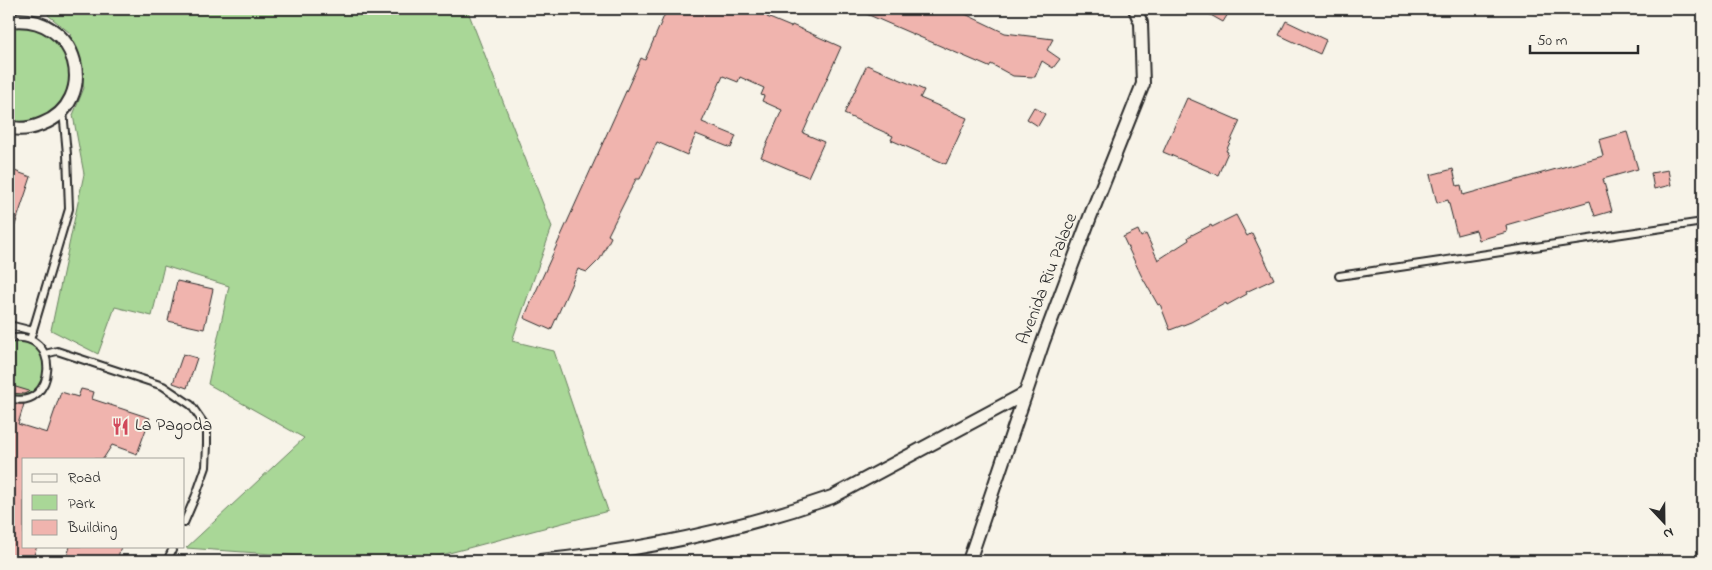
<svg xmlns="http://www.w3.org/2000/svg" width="1712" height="570" font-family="'Indie Flower',sans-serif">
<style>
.green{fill:#a9d797;stroke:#6a8161}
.building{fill:#f0b4ae;stroke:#2b2b2b}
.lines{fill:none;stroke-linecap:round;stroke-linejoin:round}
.lane-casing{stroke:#2b2b2b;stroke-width:10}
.street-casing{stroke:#2b2b2b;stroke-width:16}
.lane{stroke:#f7f3e8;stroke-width:6}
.street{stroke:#f7f3e8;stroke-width:12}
.labels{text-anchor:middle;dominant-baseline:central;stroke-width:4;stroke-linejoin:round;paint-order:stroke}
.street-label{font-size:18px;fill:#2b2b2b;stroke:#f7f3e8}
.poi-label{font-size:18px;fill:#2b2b2b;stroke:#f7f3e8;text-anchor:start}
</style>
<rect width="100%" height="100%" fill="#f7f3e8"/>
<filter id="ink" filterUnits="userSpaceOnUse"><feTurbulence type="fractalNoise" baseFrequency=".02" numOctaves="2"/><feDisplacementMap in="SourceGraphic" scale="10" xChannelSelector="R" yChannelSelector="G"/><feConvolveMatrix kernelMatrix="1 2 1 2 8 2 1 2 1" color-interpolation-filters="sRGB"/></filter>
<g filter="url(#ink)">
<path class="green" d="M 50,9 L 467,9 L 552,227 L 512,341 L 554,351 L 608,511 L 419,561 L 372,561 L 186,548 L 304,438 L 208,384 L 229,286 L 164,266 L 152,316 L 115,307 L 98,354 L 51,330 L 84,174 L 73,115 L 84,88 L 70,33 L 48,15 Z
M 23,20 L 62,38 L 76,81 L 49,121 L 9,127 L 9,21 Z
M 21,338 L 39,346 L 48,373 L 31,396 L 9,398 L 9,339 Z"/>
<path class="building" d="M 667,9 L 757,9 L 768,14 L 767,17 L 791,27 L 792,25 L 841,47 L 803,133 L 824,142 L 808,177 L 761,157 L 782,110 L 762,101 L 764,96 L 761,95 L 764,88 L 740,77 L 738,82 L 723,76 L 702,122 L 736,136 L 731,148 L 696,134 L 687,155 L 657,142 L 640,179 L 636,179 L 608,235 L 611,237 L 600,259 L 587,272 L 578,269 L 551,330 L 524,318 L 641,58 L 645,60 Z
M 855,9 L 962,9 L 961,12 L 1005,33 L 1053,39 L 1047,50 L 1060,59 L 1053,68 L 1042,61 L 1035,77 L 1013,76 L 991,64 L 989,67 Z
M 1200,9 L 1231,9 L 1223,22 Z
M 1286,21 L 1326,40 L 1320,54 L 1279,35 Z
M 867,65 L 924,90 L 920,98 L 967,118 L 946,164 L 891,140 L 893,136 L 844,114 Z
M 1187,98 L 1240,121 L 1226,151 L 1228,152 L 1218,175 L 1163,152 Z
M 1034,107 L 1045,114 L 1038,126 L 1027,119 Z
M 1627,132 L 1638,169 L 1603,179 L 1612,211 L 1595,216 L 1590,201 L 1506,225 L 1507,232 L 1479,240 L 1476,230 L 1457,235 L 1448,200 L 1437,203 L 1430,175 L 1453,169 L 1457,186 L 1461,185 L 1463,195 L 1603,156 L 1599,140 Z
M 9,169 L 31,177 L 11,237 L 9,236 Z
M 1668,170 L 1671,185 L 1654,189 L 1651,173 Z
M 1236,215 L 1247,236 L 1252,233 L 1274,279 L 1246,292 L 1247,294 L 1227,305 L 1226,303 L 1191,322 L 1170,330 L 1160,304 L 1158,305 L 1141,275 L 1123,237 L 1138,230 L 1141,237 L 1146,234 L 1158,260 L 1189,240 L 1188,237 L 1211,225 L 1212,227 Z
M 177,281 L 213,289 L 204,329 L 168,321 Z
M 183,354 L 197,358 L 187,388 L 173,383 Z
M 9,385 L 29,391 L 28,392 L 24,394 L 9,393 Z
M 81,389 L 94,392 L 92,399 L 150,418 L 137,454 L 112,445 L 103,459 L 24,459 L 24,546 L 37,546 L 32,561 L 9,561 L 9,403 L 24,404 L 18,424 L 47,433 L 61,392 L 78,397 Z
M 70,546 L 121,546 L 117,561 L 66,561 Z"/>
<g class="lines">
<defs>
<path id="lane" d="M 1339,276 L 1703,222
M 9,325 L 33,331
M 9,339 C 63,327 57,413 9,398
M 30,340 L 69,209 L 67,154 L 63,111
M 45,354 L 57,351 L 163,386 L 191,405 L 207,428 L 207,444 L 206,467 L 196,495 L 184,523
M 167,561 L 174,546"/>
<path id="street" d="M 9,21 C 80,12 100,102 42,124 C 32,128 20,131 9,127
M 540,561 C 639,551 738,530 832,497 L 1026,393
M 969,561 L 1043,342 L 1090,217 L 1143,84 L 1141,23 L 1135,9"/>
</defs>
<use href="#lane" class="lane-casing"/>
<use href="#street" class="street-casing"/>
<use href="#lane" class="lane"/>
<use href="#street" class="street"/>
</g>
</g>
<defs>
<symbol id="restaurant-bare" viewBox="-9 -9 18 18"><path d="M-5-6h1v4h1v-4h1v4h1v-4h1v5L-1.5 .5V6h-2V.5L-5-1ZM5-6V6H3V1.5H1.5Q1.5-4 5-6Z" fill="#d1495b" stroke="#f7f3e8" stroke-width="2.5" paint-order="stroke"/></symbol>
</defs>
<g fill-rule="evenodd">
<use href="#restaurant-bare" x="108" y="414" width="25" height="25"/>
</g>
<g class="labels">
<g class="street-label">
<text transform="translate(1048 279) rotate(-69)">Avenida Riu Palace</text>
</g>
<g class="poi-label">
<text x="135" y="426">La Pagoda</text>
</g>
</g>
<rect width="1712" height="570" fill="none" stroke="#f7f3e8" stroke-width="30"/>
<rect x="15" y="15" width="1682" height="540" fill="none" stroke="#2b2b2b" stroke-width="2" filter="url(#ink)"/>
<rect x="22" y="458" width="162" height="90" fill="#f7f3e8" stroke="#a5a39c"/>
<rect x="32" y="474" width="25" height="8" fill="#f7f3e8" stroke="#a5a39c"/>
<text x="68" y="482" font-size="15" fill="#2b2b2b">Road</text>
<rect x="32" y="495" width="25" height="15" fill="#a9d797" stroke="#a5a39c"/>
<text x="68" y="508" font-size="15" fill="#2b2b2b">Park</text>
<rect x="32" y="520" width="25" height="15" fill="#f0b4ae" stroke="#a5a39c"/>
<text x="68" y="532" font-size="15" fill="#2b2b2b">Building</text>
<g transform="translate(1664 522) rotate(158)" stroke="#f7f3e8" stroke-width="4" paint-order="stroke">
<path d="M0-4L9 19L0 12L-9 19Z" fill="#2b2b2b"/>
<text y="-8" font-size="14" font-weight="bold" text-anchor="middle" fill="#2b2b2b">N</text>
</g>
<path d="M1530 45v8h108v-8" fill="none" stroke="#2b2b2b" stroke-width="2.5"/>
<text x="1537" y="45" font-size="15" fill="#2b2b2b" stroke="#f7f3e8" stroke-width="4" paint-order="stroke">50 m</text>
</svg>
